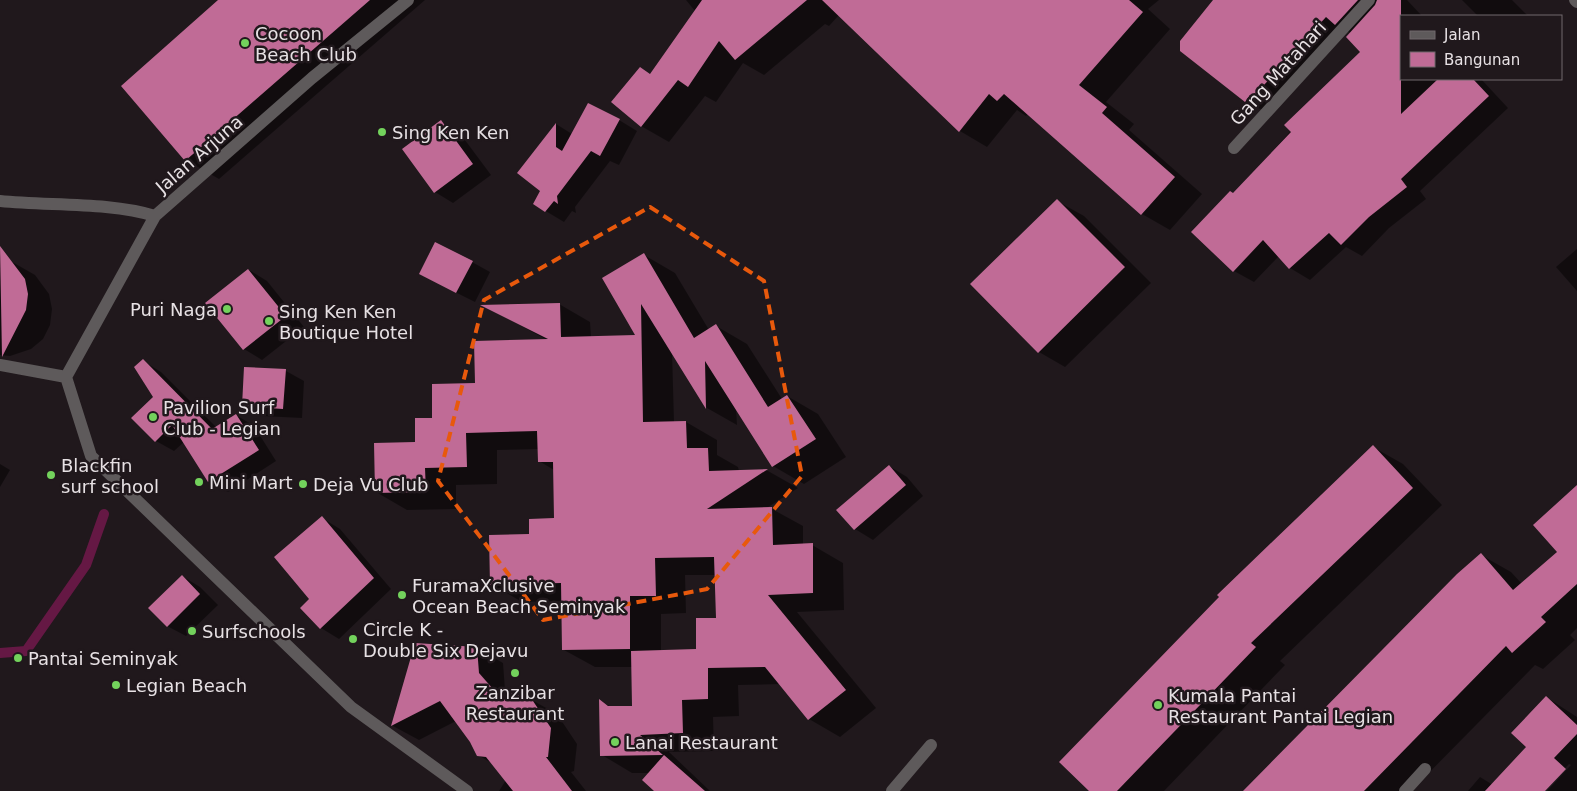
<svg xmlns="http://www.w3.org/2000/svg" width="1577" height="791" font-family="'DejaVu Sans',sans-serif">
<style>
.shadow{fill:#0007;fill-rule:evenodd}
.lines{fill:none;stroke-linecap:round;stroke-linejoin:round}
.stream{stroke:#651844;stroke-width:10}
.building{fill:#c06b96}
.minor{stroke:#5e5a5b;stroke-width:12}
.marked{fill:none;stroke:#e8590c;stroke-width:4;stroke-dasharray:10 6;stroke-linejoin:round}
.poi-dot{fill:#73d25c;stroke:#20181c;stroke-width:2}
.labels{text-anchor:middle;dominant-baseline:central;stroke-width:5;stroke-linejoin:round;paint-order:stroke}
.poi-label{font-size:18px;fill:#e7e1e4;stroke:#20181c;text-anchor:start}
.street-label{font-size:18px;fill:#e7e1e4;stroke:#20181c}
</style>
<rect width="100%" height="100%" fill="#20181c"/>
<path class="shadow" d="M 220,0 L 425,0 L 219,179 L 186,160 Z
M 686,0 L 1159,0 L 1148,9 L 1170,29 L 1106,102 L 1134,124 L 1129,130 L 1202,194 L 1170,230 L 1142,214 L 1028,114 L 1026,116 L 1017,110 L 987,147 L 960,131 L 839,15 L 829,26 L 825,24 L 764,75 L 743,63 L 716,102 L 705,96 L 669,142 L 641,126 L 641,68 L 651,75 L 695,11 Z
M 1214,0 L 1407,0 L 1422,16 L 1401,16 L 1401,79 L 1481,79 L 1508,108 L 1420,191 L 1426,199 L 1389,228 L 1362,256 L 1346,247 L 1310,280 L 1290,268 L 1279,256 L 1254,282 L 1234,271 L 1234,194 L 1362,52 L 1351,33 L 1345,30 L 1266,112 L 1246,101 Z
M 1462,0 L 1512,0 L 1528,16 L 1478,16 Z
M 619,120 L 637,131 L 619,165 L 610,161 L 575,207 L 576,213 L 572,211 L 564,222 L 534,204 L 542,190 L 556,124 L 572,134 Z
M 441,122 L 459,132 L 491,175 L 453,203 L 435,192 Z
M 1057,201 L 1084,216 L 1151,283 L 1065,367 L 1039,352 Z
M 1577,249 L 1577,291 L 1556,267 Z
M 0,255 L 35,275 L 49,294 L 52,309 L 50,325 L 43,339 L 31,349 L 10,356 L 0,355 Z
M 644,255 L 675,273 L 709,330 L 716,326 L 747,344 L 782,399 L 787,396 L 818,414 L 846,457 L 804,484 L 773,466 L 736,408 L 737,425 L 707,408 L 672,351 L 674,422 L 686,422 L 717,440 L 717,455 L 738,467 L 739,471 L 768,471 L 798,488 L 765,509 L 772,509 L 803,526 L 803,545 L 812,545 L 843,563 L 844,610 L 797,612 L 876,708 L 840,737 L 809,719 L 781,684 L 738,685 L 739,716 L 713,717 L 714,751 L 669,752 L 710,791 L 656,791 L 650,773 L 632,773 L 602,755 L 600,701 L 611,707 L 633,707 L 633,667 L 595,667 L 564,650 L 563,601 L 522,602 L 491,584 L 530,535 L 555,519 L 554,470 L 539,461 L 539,449 L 497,450 L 497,484 L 456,485 L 456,509 L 407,510 L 376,492 L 417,444 L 434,419 L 476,384 L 549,341 L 485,306 L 559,304 L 590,322 L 591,337 L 637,336 ZM 685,575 L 716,575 L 717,619 L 697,651 L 661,651 L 661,614 L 686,613 Z
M 472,262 L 490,272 L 475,302 L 439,284 Z
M 249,270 L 267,281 L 304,327 L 262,360 L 244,349 L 207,303 Z
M 143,361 L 161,372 L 217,428 L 236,415 L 254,426 L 276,461 L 228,492 L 209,482 L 184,442 L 174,451 L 156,441 L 155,397 Z
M 246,368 L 286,371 L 304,381 L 302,418 L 262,416 L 243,405 Z
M 1373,447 L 1403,464 L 1442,505 L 1280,661 L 1285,665 L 1164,791 L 1091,791 Z
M 0,464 L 10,470 L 0,487 Z
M 889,466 L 907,477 L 923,496 L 873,540 L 855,529 Z
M 1577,487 L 1577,628 L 1570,635 L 1575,640 L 1543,669 L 1535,665 L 1411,791 L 1245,791 L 1481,555 L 1511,572 L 1522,584 L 1559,552 Z
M 322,518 L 340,529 L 391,589 L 339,639 L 321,628 L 301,608 L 311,599 Z
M 182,576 L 200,587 L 218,605 L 186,636 L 167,626 Z
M 416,645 L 477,648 L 503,663 L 505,690 L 509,694 L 530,699 L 557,714 L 577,744 L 574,771 L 571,772 L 586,791 L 499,791 L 506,780 L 493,764 L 478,755 L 471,741 L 456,721 L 419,740 L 393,726 Z
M 1546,697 L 1577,717 L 1577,791 L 1547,791 L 1571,765 L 1569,764 L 1543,791 L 1468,791 L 1480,777 L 1493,785 L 1528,746 Z"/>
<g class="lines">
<path class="stream" d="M 0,653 L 26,651 L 86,565 L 104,514"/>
</g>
<path class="building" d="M 218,0 L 370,0 L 185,161 L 121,86 Z
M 702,0 L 807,0 L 735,60 L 719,41 L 688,87 L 678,80 L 641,127 L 611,102 L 640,67 L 650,74 Z
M 822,0 L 1129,0 L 1143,12 L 1079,85 L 1107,107 L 1102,113 L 1175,177 L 1141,215 L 1004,94 L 997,101 L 989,94 L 959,132 Z
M 1213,0 L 1358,0 L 1335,25 L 1326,17 L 1253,97 L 1250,95 L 1245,102 L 1180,51 L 1180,41 Z
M 1377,0 L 1401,0 L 1401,114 L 1438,79 L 1473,79 L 1489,96 L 1401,179 L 1407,187 L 1369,217 L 1341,245 L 1329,233 L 1289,269 L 1263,240 L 1233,272 L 1191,232 L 1230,191 L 1233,193 L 1291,132 L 1284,125 L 1360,52 L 1346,37 L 1375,5 Z
M 588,103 L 620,119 L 600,156 L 591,151 L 557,196 L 558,204 L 554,201 L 545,212 L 533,204 L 540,191 L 517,173 L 556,123 L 556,147 L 562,151 Z
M 441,120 L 473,164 L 434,193 L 402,149 Z
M 1057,199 L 1125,267 L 1038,353 L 970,284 Z
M 435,242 L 473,261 L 456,293 L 419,274 Z
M 0,246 L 25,279 L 28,294 L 26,310 L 2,357 Z
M 644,253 L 694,338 L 716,324 L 768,407 L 787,395 L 816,439 L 772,467 L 705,361 L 706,409 L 641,304 L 643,422 L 686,421 L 687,448 L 708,448 L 709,471 L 768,469 L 707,509 L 772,507 L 773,545 L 813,543 L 813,593 L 768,595 L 846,690 L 808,720 L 765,667 L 708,668 L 708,699 L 682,700 L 683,733 L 640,735 L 663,755 L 600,756 L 599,699 L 608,706 L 632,706 L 631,651 L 696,649 L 696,618 L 716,618 L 714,557 L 655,558 L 656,596 L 630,596 L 630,649 L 562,650 L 561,583 L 490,585 L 489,535 L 529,534 L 529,519 L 554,518 L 553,462 L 538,462 L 537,431 L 466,433 L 467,467 L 425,468 L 426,492 L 375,493 L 374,443 L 415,442 L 415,418 L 432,418 L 432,384 L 475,383 L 474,341 L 548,339 L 480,305 L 560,303 L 561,337 L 635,335 L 602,278 Z
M 248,269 L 286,316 L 243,350 L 205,303 Z
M 143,359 L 212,429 L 236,414 L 259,450 L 208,482 L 172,425 L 155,442 L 131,418 L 153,397 L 134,367 Z
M 244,367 L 286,369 L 283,409 L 242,406 Z
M 1373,445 L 1413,488 L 1251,643 L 1256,647 L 1117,791 L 1089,791 L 1059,762 L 1219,597 L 1217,595 Z
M 889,465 L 906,485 L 854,530 L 836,510 Z
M 1577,485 L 1577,584 L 1541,617 L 1546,622 L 1512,653 L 1506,646 L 1364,791 L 1243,791 L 1457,574 L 1481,553 L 1513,590 L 1557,552 L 1533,525 Z
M 322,516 L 374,578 L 320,629 L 300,608 L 309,599 L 274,557 Z
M 182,575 L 200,594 L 167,627 L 148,608 Z
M 415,643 L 477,647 L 479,673 L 493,689 L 531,698 L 551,728 L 548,757 L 546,757 L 572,791 L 513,791 L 486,757 L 477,756 L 470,742 L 440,701 L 391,726 Z
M 1546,696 L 1577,725 L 1577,734 L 1554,758 L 1566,769 L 1545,791 L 1485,791 L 1526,747 L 1511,733 Z
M 664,755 L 705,791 L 654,791 L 642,780 Z"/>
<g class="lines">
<path class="minor" d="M 1575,0 L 1577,2
M 1234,148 L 1369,0
M 0,201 C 49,206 110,202 155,216
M 0,365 L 66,377
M 66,377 L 91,456 L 351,707 L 467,791
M 66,377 L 155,216 L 312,78 L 408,0
M 892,791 L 931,745
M 1405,791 L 1425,769"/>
</g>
<path class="marked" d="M 650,207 L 764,281 L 802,476 L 707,589 L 543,620 L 438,481 L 484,300 Z"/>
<g class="poi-dot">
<circle cx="245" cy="43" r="5"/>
<circle cx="382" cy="132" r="5"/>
<circle cx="227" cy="309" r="5"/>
<circle cx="269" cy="321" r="5"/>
<circle cx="153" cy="417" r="5"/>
<circle cx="51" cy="475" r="5"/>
<circle cx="199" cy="482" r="5"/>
<circle cx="303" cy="484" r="5"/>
<circle cx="402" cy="595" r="5"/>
<circle cx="192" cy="631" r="5"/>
<circle cx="353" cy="639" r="5"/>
<circle cx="18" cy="658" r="5"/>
<circle cx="515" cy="673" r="5"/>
<circle cx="116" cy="685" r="5"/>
<circle cx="1158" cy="705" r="5"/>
<circle cx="615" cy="742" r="5"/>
</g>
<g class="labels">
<g class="poi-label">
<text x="255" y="33">Cocoon<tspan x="255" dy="21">Beach Club</tspan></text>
<text x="392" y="132">Sing Ken Ken</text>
<text x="217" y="309" text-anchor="end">Puri Naga</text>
<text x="279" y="311">Sing Ken Ken<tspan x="279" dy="21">Boutique Hotel</tspan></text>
<text x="163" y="407">Pavilion Surf<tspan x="163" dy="21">Club - Legian</tspan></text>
<text x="61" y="465">Blackfin<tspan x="61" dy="21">surf school</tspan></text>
<text x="209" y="482">Mini Mart</text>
<text x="313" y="484">Deja Vu Club</text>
<text x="412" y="585">FuramaXclusive<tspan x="412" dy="21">Ocean Beach Seminyak</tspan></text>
<text x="363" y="629">Circle K -<tspan x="363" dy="21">Double Six Dejavu</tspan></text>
<text x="202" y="631">Surfschools</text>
<text x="28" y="658">Pantai Seminyak</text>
<text x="126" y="685">Legian Beach</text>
<text x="515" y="692" text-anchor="middle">Zanzibar<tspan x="515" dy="21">Restaurant</tspan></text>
<text x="1168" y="695">Kumala Pantai<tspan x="1168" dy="21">Restaurant Pantai Legian</tspan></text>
<text x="625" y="742">Lanai Restaurant</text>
</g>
<g class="street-label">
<text transform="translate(1278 73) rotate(-48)">Gang Matahari</text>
<text transform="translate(199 154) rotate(-41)">Jalan Arjuna</text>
</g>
</g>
<rect x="1400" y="15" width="162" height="65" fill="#20181c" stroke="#70686c"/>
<rect x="1410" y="31" width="25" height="8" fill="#5e5a5b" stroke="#70686c"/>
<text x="1444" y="40" font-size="15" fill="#e7e1e4">Jalan</text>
<rect x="1410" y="52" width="25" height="15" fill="#c06b96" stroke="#70686c"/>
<text x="1444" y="65" font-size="15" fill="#e7e1e4">Bangunan</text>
</svg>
